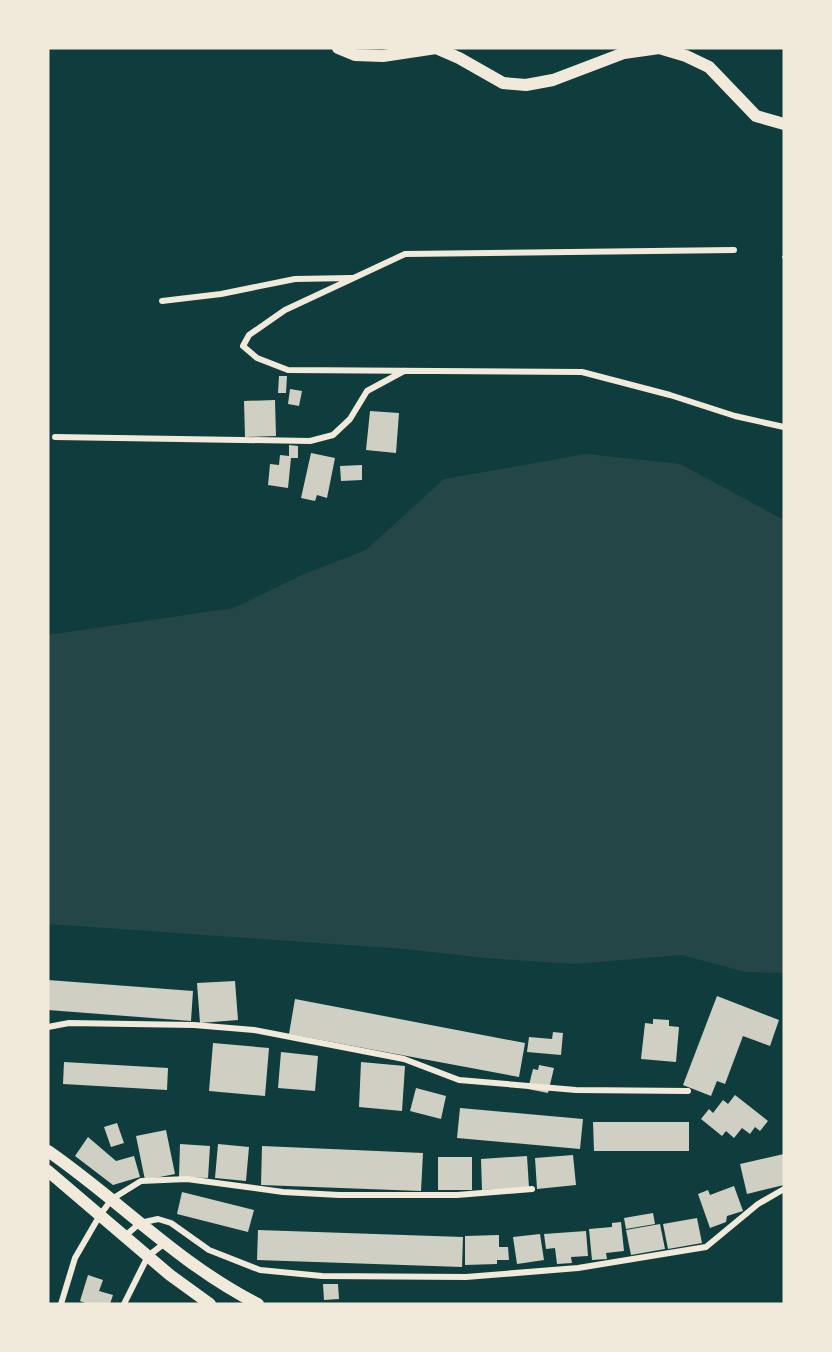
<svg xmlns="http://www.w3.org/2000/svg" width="832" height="1352" font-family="Mulish,sans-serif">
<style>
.green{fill:#244646}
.building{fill:#cfcfc3}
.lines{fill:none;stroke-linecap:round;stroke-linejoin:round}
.path{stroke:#f1e9da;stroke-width:2}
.minor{stroke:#f1e9da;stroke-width:6}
.secondary{stroke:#f1e9da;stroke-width:12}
</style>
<rect width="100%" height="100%" fill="#0f3d3e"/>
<path class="green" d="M 586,454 L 680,464 L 784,520 L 784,973 L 745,972 L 682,955 L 574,964 L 485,958 L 405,949 L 48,924 L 48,635 L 234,608 L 304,574 L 366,550 L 444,479 Z"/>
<path class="building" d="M 279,376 L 287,376 L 286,393 L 278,393 Z
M 290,389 L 302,391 L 299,406 L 288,404 Z
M 275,400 L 276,436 L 245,437 L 244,401 Z
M 370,411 L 399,413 L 396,453 L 366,450 Z
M 289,445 L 298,446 L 298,458 L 291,458 L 288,488 L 268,485 L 270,464 L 279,465 L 280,455 L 289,456 Z
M 311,453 L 335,458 L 327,498 L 317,495 L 315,501 L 301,498 Z
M 362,465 L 362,480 L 341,481 L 340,466 Z
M 48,980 L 193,991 L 191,1021 L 48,1010 Z
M 235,981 L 238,1020 L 200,1023 L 197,983 Z
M 717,996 L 779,1020 L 770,1046 L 743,1036 L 725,1084 L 717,1081 L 711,1096 L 683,1085 Z
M 295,999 L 525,1043 L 519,1077 L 289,1034 Z
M 653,1019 L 669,1020 L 669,1026 L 679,1027 L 676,1062 L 641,1059 L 645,1023 L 653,1024 Z
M 553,1032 L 563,1033 L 561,1055 L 527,1052 L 529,1037 L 552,1039 Z
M 213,1043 L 269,1048 L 265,1096 L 209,1091 Z
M 281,1052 L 318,1056 L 315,1091 L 278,1088 Z
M 64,1062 L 168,1068 L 167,1090 L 63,1084 Z
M 361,1062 L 405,1066 L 402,1111 L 359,1107 Z
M 539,1065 L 554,1068 L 548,1093 L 528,1089 L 533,1069 L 538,1070 Z
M 416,1088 L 446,1096 L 441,1119 L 410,1111 Z
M 735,1095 L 768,1121 L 760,1131 L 755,1127 L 750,1134 L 742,1128 L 734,1138 L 726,1131 L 722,1136 L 701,1119 L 709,1109 L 713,1113 L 723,1100 L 728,1104 Z
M 460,1108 L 583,1119 L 580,1149 L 457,1138 Z
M 593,1122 L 689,1122 L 689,1151 L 594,1151 Z
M 117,1123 L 124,1143 L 111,1147 L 104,1127 Z
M 166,1130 L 175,1174 L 145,1180 L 136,1136 Z
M 88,1137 L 116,1161 L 134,1156 L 140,1177 L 113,1185 L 75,1156 Z
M 180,1144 L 210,1146 L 208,1178 L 179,1177 Z
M 218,1144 L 249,1147 L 246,1181 L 215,1178 Z
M 262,1146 L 423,1153 L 421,1191 L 261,1185 Z
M 784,1154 L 784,1185 L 747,1194 L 740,1164 Z
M 573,1155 L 576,1185 L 537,1189 L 535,1158 Z
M 527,1156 L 529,1188 L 482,1190 L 481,1159 Z
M 438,1157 L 472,1157 L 472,1190 L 438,1190 Z
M 734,1186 L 743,1211 L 727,1216 L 726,1222 L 710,1228 L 698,1194 L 708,1190 L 710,1195 Z
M 182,1192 L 254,1210 L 248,1232 L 177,1214 Z
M 653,1213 L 655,1224 L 626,1229 L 624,1218 Z
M 697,1218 L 702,1243 L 668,1249 L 663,1224 Z
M 621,1222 L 624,1251 L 606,1253 L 607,1259 L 592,1260 L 589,1229 L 612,1227 L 612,1223 Z
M 660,1224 L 665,1249 L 631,1255 L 626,1230 Z
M 258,1230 L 463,1237 L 462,1267 L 257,1260 Z
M 586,1231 L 588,1256 L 571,1257 L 572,1263 L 557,1264 L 555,1248 L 546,1249 L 544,1234 Z
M 540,1234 L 544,1260 L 517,1264 L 513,1237 Z
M 499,1235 L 499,1247 L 508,1247 L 509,1260 L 497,1260 L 497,1264 L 465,1265 L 465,1236 Z
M 88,1275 L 103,1280 L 99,1291 L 113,1295 L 110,1304 L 88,1304 L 80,1301 Z
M 323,1284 L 338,1284 L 339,1299 L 324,1300 Z"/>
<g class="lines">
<path class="path" d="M 783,257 L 784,256"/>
<path class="minor" d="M 734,250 L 405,254 L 285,310 L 249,335 L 243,346 L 257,358 L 288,370 L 582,372 L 670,395 L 735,416 L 784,427
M 162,301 L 221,294 L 295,279 L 352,278
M 55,437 L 310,441 L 333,435 L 350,419 L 367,391 L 404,371
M 48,1027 L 69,1023 L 194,1025 L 254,1030 L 404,1059 L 459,1080 L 576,1090 L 688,1091
M 125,1236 L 140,1223 L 158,1219 L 171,1223 L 209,1250 L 260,1270 L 322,1276 L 466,1277 L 578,1268 L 706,1247 L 758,1204 L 784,1189
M 61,1304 L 75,1258 L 100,1215 L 112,1199 L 141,1181 L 187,1179 L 283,1192 L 339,1195 L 457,1195 L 532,1189
M 124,1304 L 148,1256 L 165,1243"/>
<path class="secondary" d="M 338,48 L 355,55 L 383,56 L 436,48 L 459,58 L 503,83 L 526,85 L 553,80 L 624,53 L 659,48 L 686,56 L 709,67 L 756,116 L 784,124
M 48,1151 C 119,1200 180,1265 258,1304
M 48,1171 L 170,1275 L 210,1304"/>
</g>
<rect width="832" height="1352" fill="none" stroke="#f1e9da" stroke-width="99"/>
</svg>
